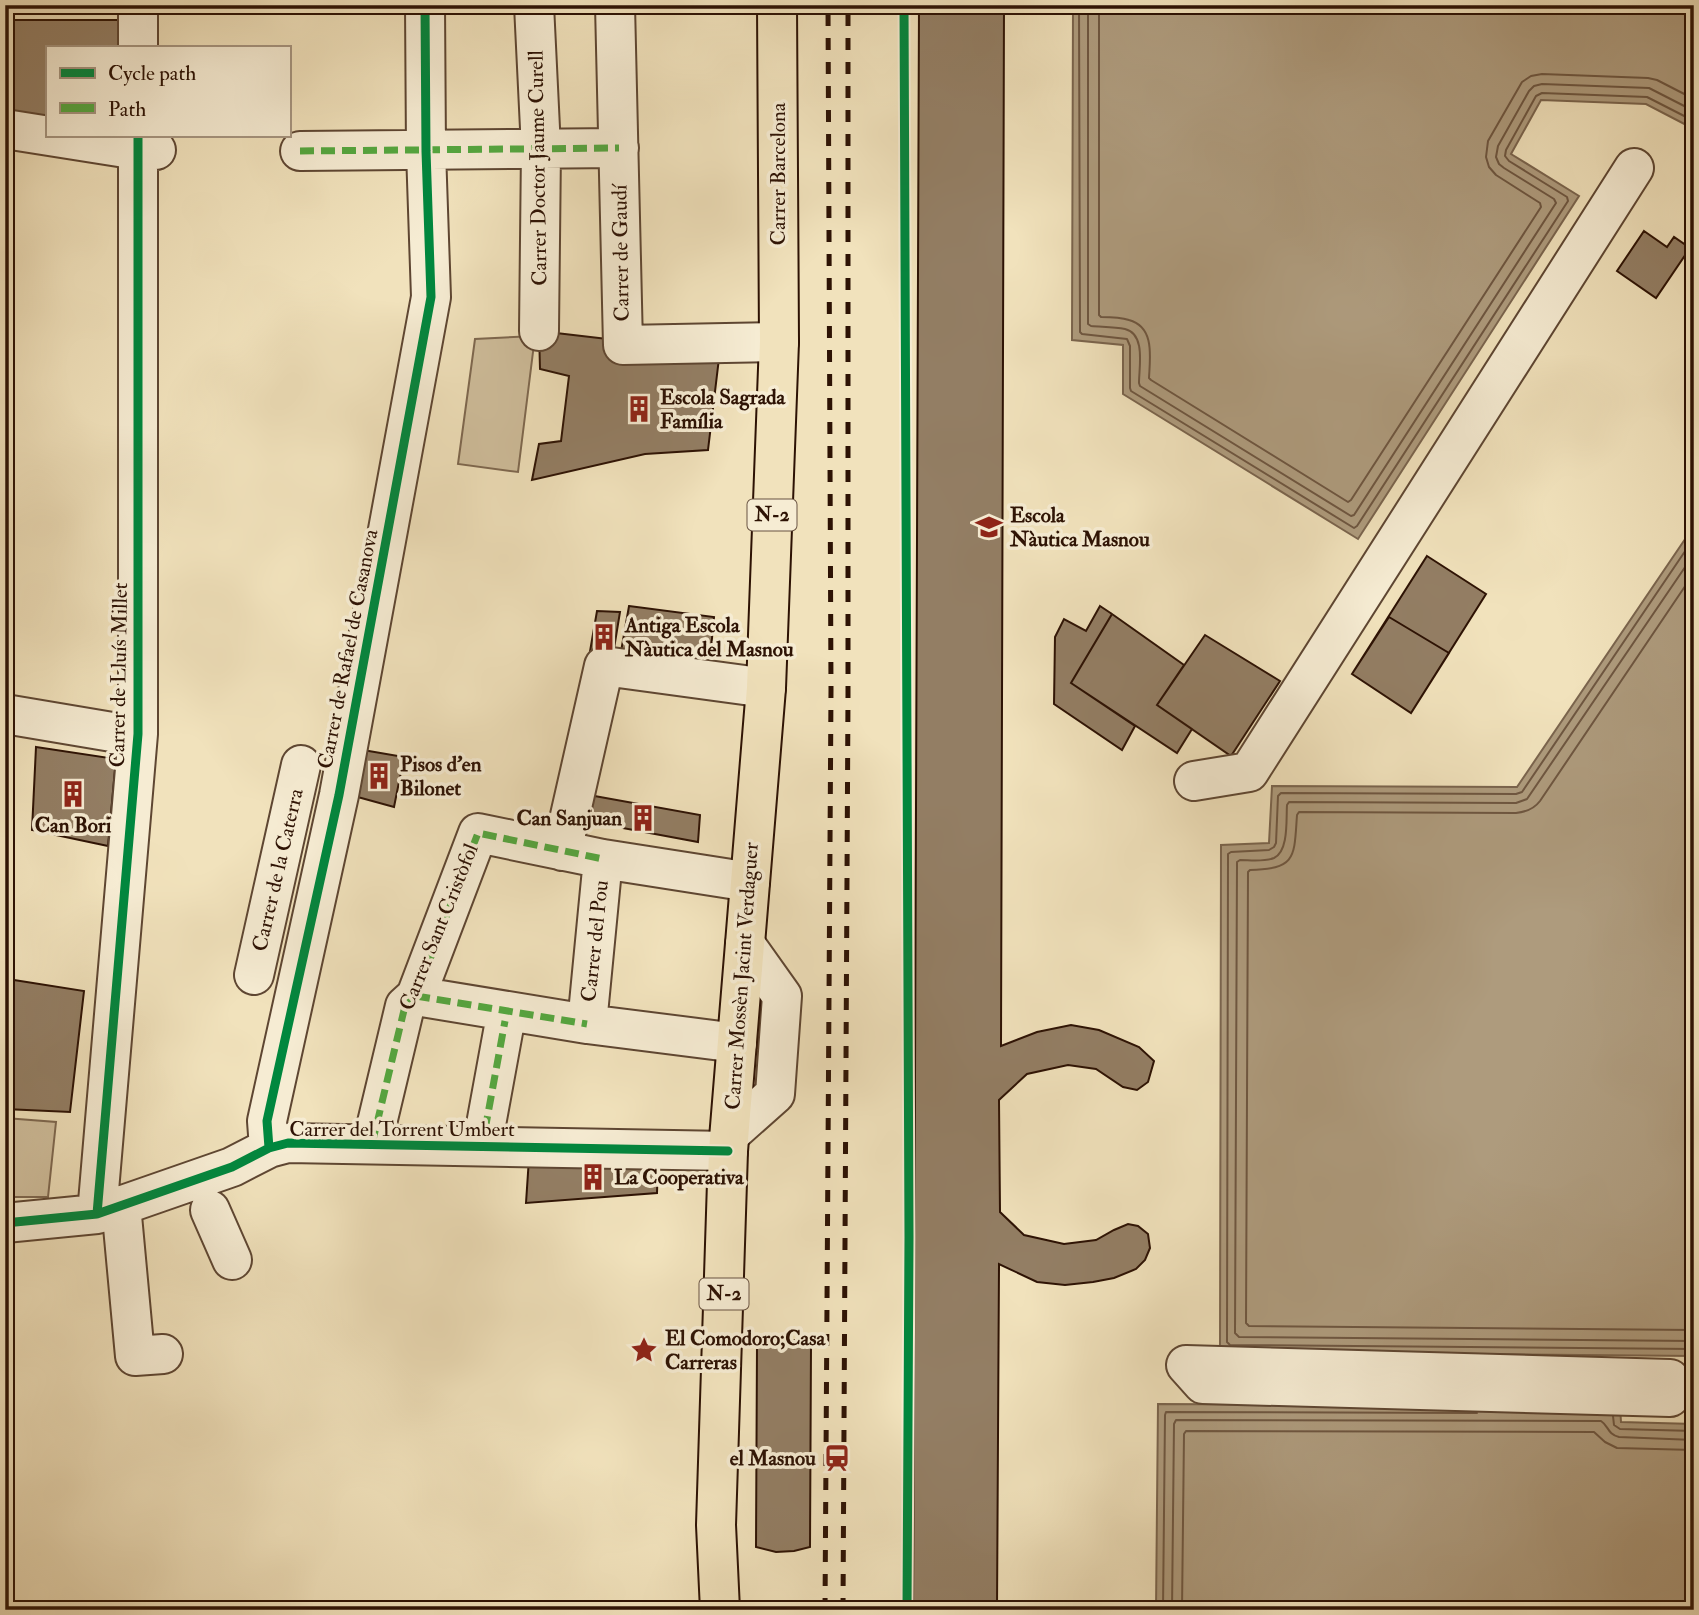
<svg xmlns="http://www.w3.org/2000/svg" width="1699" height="1615" font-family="'IM FELL Double Pica',serif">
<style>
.green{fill:#d0bf9d;stroke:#7e6850;stroke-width:2}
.water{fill:#ae9b7d;stroke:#7a644d;stroke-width:2}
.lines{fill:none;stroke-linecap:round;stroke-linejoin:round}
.shore{stroke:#6e5640;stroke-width:2}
.building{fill:#937e64;stroke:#2d1204;stroke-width:2}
.minor-casing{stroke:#5e4632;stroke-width:42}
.major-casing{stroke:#2d1204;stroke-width:42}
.minor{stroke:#f6ecd3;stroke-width:38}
.major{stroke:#f1e2bc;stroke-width:38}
.rail{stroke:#2d1204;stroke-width:5;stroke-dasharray:12 12;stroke-linecap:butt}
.quiet{stroke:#54a840;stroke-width:7;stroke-dasharray:14 7;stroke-linecap:butt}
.cycleway-casing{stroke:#f6ecd3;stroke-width:13}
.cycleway{stroke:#00873e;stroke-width:9}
.labels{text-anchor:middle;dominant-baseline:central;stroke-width:7;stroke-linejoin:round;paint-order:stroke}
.shield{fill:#f6ecd3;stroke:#695342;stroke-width:2}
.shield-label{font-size:19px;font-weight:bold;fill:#2d1204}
.street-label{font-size:21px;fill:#2d1204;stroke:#f6ecd3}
.poi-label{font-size:21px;font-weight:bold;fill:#2d1204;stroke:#f6ecd3;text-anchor:start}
</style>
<rect width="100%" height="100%" fill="#f1e2bc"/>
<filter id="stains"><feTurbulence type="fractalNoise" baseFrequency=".00286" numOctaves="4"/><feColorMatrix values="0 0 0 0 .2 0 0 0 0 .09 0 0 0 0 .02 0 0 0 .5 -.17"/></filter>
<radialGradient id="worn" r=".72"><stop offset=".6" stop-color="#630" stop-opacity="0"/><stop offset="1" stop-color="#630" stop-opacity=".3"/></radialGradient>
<path class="green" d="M 535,336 L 518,472 L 458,464 L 475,339 Z
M 5,1118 L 56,1122 L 48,1197 L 5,1197 Z"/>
<path class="water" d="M 1073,5 L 1694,5 L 1694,129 L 1646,104 L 1541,100 L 1511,154 L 1579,196 L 1358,539 L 1123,394 L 1123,345 L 1072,340 Z
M 1694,526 L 1694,1356 L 1220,1352 L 1221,845 L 1269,843 L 1272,786 L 1517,787 Z
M 1158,1404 L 1620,1406 L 1621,1422 L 1694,1424 L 1694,1610 L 1156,1610 Z"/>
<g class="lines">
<path class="shore" d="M 1079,5 L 1080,332 L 1082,334 L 1127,339 L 1130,346 L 1130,388 L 1131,391 L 1354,528 L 1357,526 L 1568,201 L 1567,197 L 1509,161 L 1505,156 L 1506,150 L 1536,96 L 1542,93 L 1647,97 L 1694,121
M 1088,5 L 1088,324 L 1091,326 C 1102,327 1114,327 1125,329 C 1146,334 1139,367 1139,383 L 1140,386 L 1351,516 L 1354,515 L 1556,203 L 1554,199 L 1504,168 L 1499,164 L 1496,157 L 1498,146 L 1529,91 L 1534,86 L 1542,84 L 1649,88 L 1694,111
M 1099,5 L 1099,315 L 1101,317 C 1110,317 1120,317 1129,320 C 1155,327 1150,357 1149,378 L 1151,380 L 1348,502 L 1351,500 L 1541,207 L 1540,203 L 1496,175 L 1489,167 L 1486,157 L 1488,141 L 1522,82 L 1531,76 L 1542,74 L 1648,78 L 1657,80 L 1694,99
M 1694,538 L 1522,792 L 1516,794 L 1281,793 L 1278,796 L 1276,843 L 1274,847 L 1269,850 L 1231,852 L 1228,854 L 1227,1342 L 1230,1345 L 1694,1349
M 1694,554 L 1527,799 L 1516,803 L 1289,802 L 1287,805 C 1286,819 1289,851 1274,858 C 1264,862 1250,860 1240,860 L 1237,862 L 1235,1333 L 1239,1337 L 1694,1341
M 1694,573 L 1540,801 C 1534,809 1526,812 1516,813 L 1299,812 L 1297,815 C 1294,857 1297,869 1250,870 L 1248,872 L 1246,1323 L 1249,1326 L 1694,1330
M 1613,1416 L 1614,1425 L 1620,1429 L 1694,1431
M 1163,1610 L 1165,1415 L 1166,1412 L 1477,1413
M 1172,1610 L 1174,1424 L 1176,1420 L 1601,1421 C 1609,1426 1607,1434 1619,1437 L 1694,1440
M 1182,1610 L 1184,1434 L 1186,1431 L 1594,1432 L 1605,1442 L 1617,1448 L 1694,1450"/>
</g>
<path class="building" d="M 919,5 L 1004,5 L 1001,1046 L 1037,1032 L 1071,1025 L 1099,1030 L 1139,1047 L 1154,1061 L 1148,1082 L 1137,1090 L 1123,1087 L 1096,1069 L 1068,1065 L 1027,1074 L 999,1100 L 1000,1212 L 1024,1235 L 1064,1244 L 1096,1240 L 1114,1230 L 1128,1224 L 1138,1226 L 1148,1234 L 1150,1248 L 1145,1260 L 1136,1269 L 1114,1278 L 1093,1282 L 1065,1285 L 1037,1282 L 999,1264 L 997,1610 L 913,1610 Z
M 5,20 L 123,20 L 123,47 L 47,47 L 47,124 L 5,118 Z
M 1644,231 L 1667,247 L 1674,237 L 1690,248 L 1656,298 L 1617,271 Z
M 539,331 L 616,340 L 719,358 L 708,450 L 645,454 L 532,480 L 539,444 L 561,441 L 569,376 L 540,369 Z
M 1427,556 L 1486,594 L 1411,713 L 1352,674 Z
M 629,606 L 714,617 L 708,680 L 619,663 Z
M 1100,606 L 1112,614 L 1071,683 L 1135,726 L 1122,750 L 1054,704 L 1055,637 L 1064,619 L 1086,631 Z
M 597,611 L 620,612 L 611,667 L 588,663 Z
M 1112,614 L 1184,665 L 1157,705 L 1192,729 L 1177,753 L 1071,683 Z
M 1389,617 L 1449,653 L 1411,713 L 1352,674 Z
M 1205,635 L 1280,681 L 1231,756 L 1157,705 Z
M 36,747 L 116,759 L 108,846 L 32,830 Z
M 363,750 L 404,757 L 394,807 L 354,796 Z
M 589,795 L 700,815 L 698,842 L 585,821 Z
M 14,980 L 84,991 L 70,1112 L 5,1109 L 5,1087 Z
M 529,1158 L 658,1161 L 657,1193 L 526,1203 Z
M 779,1340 L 794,1340 L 811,1345 L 810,1547 L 794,1551 L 776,1552 L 756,1547 L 757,1345 Z"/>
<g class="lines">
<defs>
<path id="minor" d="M 534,5 L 541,149 L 539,331
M 615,5 L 623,345 L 779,342
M 138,47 L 138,5
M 5,129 L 138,150 L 156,150
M 300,151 L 619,148
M 5,714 L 112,732 L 138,734
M 1194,781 L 1249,772 L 1634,168
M 562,851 L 604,666 L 766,688
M 254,975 L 301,765
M 416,996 L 587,1024 L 737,1043
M 587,1024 L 603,859
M 485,1130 L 505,1021
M 730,1134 L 775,1094 L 782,996 L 745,944
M 372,1144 L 405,1006 L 416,996 L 478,833 L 603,859 L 750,882
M 269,1148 L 267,1121 L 339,795 L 431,297 L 426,151 L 425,5
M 121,1205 L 135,1356 L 163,1354
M 210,1210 L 232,1260
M 97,1214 L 138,734 L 138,135
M 5,1223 L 97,1214 L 232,1167 L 269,1148 L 288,1143 L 728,1151
M 1186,1365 L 1670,1379 L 1670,1397 L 1203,1384 Z"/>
<path id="major" d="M 720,1610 L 716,1525 L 728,1151 L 766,688 L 779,342 L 777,5"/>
</defs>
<use href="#minor" class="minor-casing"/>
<use href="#major" class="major-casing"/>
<use href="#minor" class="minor"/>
<use href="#major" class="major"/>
<path class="rail" d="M 825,1610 L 831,690 L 828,5
M 843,1610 L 848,695 L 848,5"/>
<path class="quiet" d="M 300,151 L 619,148
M 416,996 L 587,1024
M 485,1130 L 505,1021
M 372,1144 L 405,1006 L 416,996 L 478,833 L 603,859"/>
<defs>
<path id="cycleway" d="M 904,5 L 909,1237 L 907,1610
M 269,1148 L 267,1121 L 339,795 L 431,297 L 426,151 L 425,5
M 97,1214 L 138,734 L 138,135
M 5,1223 L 97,1214 L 232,1167 L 269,1148 L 288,1143 L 728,1151"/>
</defs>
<use href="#cycleway" class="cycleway-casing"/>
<use href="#cycleway" class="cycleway"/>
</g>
<defs>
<symbol id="building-bare" viewBox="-9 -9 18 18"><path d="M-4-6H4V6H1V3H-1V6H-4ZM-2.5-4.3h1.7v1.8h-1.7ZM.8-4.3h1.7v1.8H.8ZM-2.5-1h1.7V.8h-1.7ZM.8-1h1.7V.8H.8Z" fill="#8f2418" stroke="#f6ecd3" stroke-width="2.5" paint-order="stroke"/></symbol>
<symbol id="university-bare" viewBox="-9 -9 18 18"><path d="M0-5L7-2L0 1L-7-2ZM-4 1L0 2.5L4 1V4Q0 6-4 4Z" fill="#8f2418" stroke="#f6ecd3" stroke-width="2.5" paint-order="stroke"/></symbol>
<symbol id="sight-bare" viewBox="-9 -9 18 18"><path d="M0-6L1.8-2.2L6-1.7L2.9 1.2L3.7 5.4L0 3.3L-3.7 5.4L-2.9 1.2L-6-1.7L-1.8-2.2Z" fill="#8f2418" stroke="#f6ecd3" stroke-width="2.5" paint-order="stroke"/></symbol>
<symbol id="station-bare" viewBox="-9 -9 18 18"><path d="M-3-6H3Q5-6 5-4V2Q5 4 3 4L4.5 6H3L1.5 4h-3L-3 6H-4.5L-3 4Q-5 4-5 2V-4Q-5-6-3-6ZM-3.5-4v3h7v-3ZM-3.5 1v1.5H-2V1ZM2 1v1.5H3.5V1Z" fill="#8f2418" stroke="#f6ecd3" stroke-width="2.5" paint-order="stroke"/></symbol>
</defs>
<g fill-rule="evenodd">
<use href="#building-bare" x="620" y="390" width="38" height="38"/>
<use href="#university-bare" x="970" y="508" width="38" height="38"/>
<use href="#building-bare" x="585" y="618" width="38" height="38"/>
<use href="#building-bare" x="360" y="757" width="38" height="38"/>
<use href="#building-bare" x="54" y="775" width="38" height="38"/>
<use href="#building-bare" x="624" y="799" width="38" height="38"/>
<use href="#building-bare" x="574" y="1158" width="38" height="38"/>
<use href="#sight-bare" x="625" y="1331" width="38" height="38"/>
<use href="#station-bare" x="818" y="1439" width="38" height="38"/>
</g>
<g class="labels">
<g class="shield">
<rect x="747.5" y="499.5" width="49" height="31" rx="5"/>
<rect x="699.5" y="1278.5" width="49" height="31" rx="5"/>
</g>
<g class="shield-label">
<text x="772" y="515">N-2</text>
<text x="724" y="1294">N-2</text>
</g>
<g class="street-label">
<text transform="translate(538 168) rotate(-91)">Carrer Doctor Jaume Curell</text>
<text transform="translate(778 174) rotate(-90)">Carrer Barcelona</text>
<text transform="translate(621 253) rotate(-91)">Carrer de Gaudí</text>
<text transform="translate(348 649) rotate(-79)">Carrer de Rafael de Casanova</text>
<text transform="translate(119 675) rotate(-89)">Carrer de Lluís Millet</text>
<text transform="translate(278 870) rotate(-77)">Carrer de la Caterra</text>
<text transform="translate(439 927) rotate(-68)">Carrer Sant Cristòfol</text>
<text transform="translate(595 941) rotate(-84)">Carrer del Pou</text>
<text transform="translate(742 976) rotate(-86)">Carrer Mossèn Jacint Verdaguer</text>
<text x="402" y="1129">Carrer del Torrent Umbert</text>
</g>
<g class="poi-label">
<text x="660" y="397">Escola Sagrada<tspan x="660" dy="24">Família</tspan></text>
<text x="1010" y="515">Escola<tspan x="1010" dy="24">Nàutica Masnou</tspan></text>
<text x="625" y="625">Antiga Escola<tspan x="625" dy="24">Nàutica del Masnou</tspan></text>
<text x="400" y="764">Pisos d'en<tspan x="400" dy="24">Bilonet</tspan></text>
<text x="622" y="818" text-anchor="end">Can Sanjuan</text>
<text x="73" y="825" text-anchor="middle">Can Bori</text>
<text x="614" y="1177">La Cooperativa</text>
<text x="665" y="1338">El Comodoro;Casa<tspan x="665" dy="24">Carreras</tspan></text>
<text x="816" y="1458" text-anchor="end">el Masnou</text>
</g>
</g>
<rect width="1699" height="1615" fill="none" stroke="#f1e2bc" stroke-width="28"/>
<rect x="7" y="7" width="1685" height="1601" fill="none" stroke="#2d1204" stroke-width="3.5"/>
<rect x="14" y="14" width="1671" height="1587" fill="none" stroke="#2d1204" stroke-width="2"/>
<rect x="46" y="46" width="245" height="91" fill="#f6ecd3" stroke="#a69580" stroke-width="2"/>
<rect x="60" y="68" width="35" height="10" fill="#00873e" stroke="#a69580" stroke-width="2"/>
<text x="108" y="80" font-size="21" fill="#2d1204">Cycle path</text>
<rect x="60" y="103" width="35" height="10" fill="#54a840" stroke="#a69580" stroke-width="2"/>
<text x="108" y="116" font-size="21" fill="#2d1204">Path</text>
<rect width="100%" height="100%" filter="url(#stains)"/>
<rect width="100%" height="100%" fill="url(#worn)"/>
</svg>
